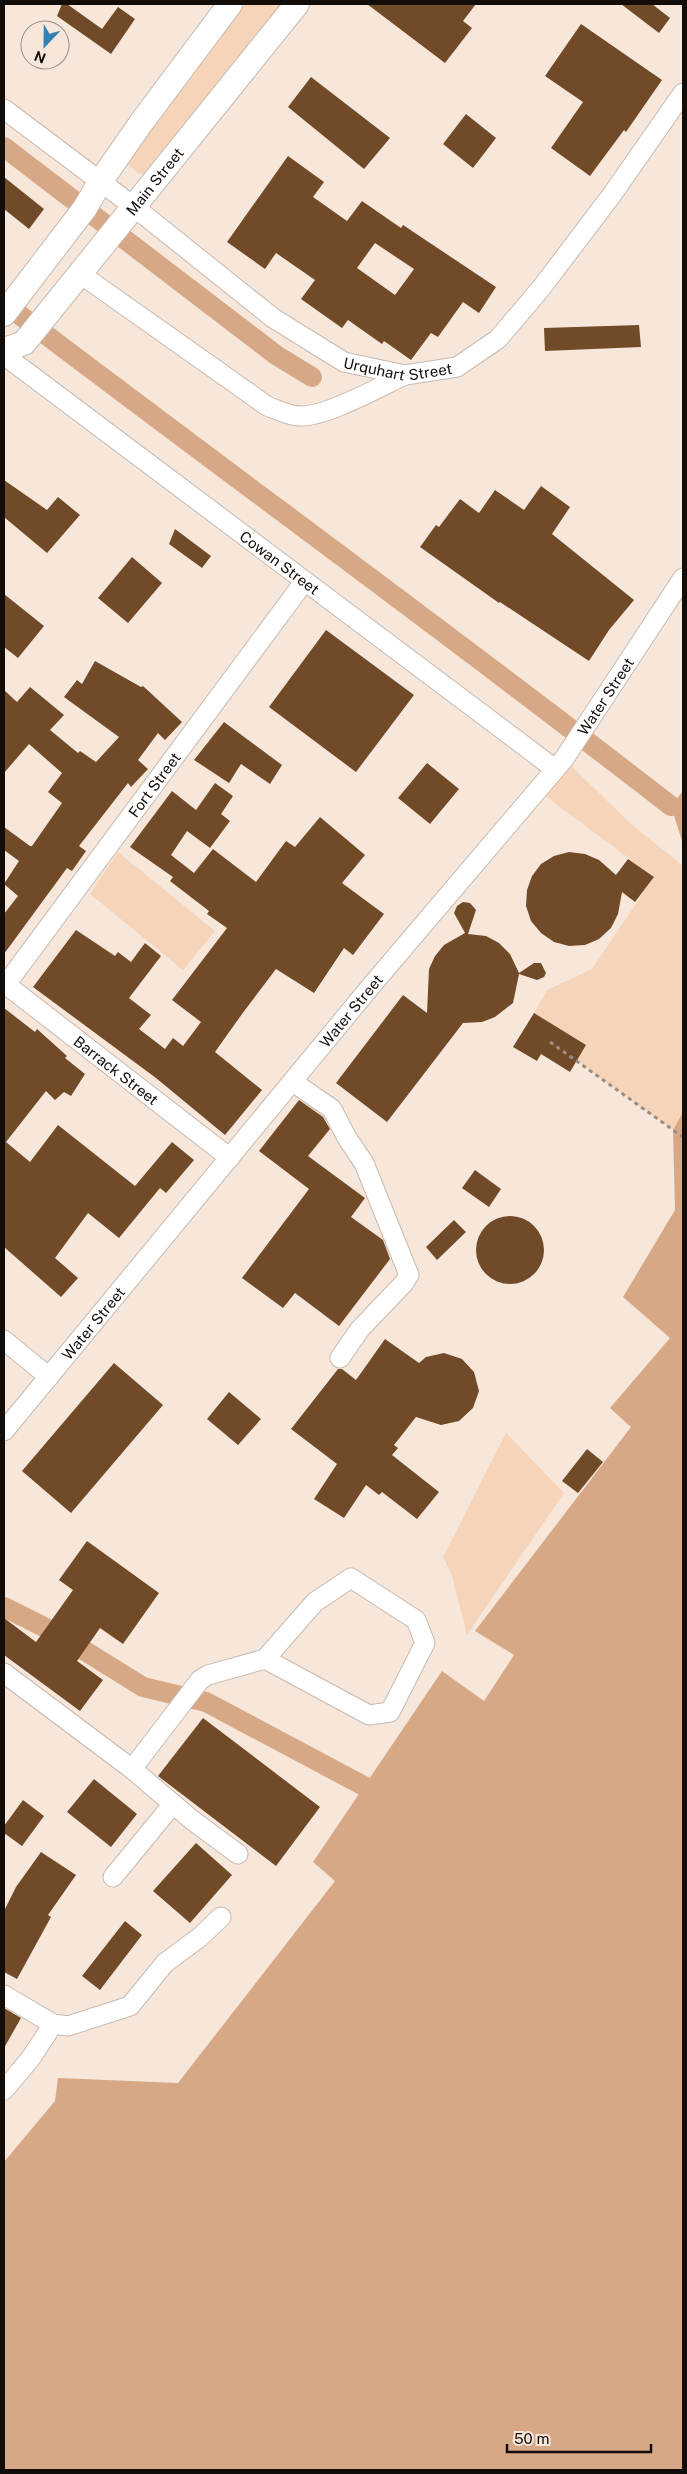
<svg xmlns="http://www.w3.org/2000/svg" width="687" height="2474" font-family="'Public Sans',sans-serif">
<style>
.green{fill:#f5d4ba}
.water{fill:#d6a885}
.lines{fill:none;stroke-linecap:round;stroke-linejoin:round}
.canal{stroke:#d6a885;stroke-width:20}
.building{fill:#714a28;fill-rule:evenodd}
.minor-casing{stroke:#c8b9ae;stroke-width:21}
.major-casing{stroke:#c8b9ae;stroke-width:26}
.path{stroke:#998d85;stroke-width:3;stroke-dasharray:4 4;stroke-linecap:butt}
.minor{stroke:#fff;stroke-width:19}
.major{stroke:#fff;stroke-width:24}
.labels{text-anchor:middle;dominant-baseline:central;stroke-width:5;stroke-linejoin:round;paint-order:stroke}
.street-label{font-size:15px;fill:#120d09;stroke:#f7e7db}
</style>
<rect width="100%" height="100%" fill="#f7e7db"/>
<path class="green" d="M 241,4 L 287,4 L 148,175 L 138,173 L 128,165 L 128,153 Z
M 564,759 L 630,823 L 683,866 L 683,1112 L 673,1130 L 575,1060 L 586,1045 L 534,1013 L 547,990 L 592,969 L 654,877 L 537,790 Z
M 118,852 L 215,931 L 183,970 L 90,894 Z
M 506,1433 L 564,1493 L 467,1635 L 452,1576 L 443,1557 Z"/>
<path class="water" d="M 683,791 L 683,844 L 671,806 Z
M 683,1112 L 683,2470 L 4,2470 L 4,2162 L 55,2101 L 58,2078 L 178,2083 L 335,1881 L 313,1862 L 442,1671 L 484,1701 L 514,1655 L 475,1631 L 631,1427 L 610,1408 L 670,1338 L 623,1297 L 675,1210 L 673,1130 Z"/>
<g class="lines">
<path class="canal" d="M 4,147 L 276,355 L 312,377
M 4,303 C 226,472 451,635 671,806
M 4,1607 L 56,1633 L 143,1687 L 206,1702 L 364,1786"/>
</g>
<path class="building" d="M 62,4 L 67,4 L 102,29 L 118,7 L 135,19 L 111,54 L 57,16 Z
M 367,4 L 476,4 L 463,21 L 472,28 L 445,63 Z
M 621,4 L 652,4 L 670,18 L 659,33 Z
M 581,24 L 662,80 L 626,132 L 624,130 L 590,176 L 551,148 L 583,102 L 545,76 Z
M 311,77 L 390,138 L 364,169 L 288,107 Z
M 466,114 L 496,138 L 473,168 L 443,144 Z
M 288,156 L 324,182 L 313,197 L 347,221 L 362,201 L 401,228 L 403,225 L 496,287 L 479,313 L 463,302 L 438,337 L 431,333 L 411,360 L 384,341 L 382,344 L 348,320 L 342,328 L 301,299 L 315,280 L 276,253 L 265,269 L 227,242 ZM 375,243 L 414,269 L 395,295 L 357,268 Z
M 4,177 L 44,209 L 29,229 L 4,209 Z
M 639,325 L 641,347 L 545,351 L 544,328 Z
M 4,480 L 47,510 L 58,497 L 80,515 L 47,553 L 4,517 Z
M 541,486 L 570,507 L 552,534 L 634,600 L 609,630 L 589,661 L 500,602 L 499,603 L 420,547 L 436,525 L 439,527 L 460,499 L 479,513 L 495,490 L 524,510 Z
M 175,529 L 211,556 L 202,568 L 169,544 Z
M 132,557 L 162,583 L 128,623 L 98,598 Z
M 4,594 L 44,626 L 18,658 L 4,647 Z
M 326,630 L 414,695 L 356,772 L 269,707 Z
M 95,661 L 141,687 L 143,686 L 182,722 L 165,740 L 158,733 L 138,760 L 148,769 L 131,787 L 128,783 L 79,846 L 86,851 L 72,871 L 67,868 L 4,954 L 4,914 L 18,896 L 4,884 L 19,861 L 4,850 L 4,827 L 30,846 L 32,846 L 62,803 L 48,792 L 62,773 L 29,744 L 4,773 L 4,690 L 17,702 L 30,687 L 64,715 L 50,730 L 78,753 L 80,751 L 96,762 L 119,737 L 64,697 L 77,680 L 82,684 Z
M 224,722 L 282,765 L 270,784 L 241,764 L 229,783 L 194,760 Z
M 427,763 L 459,789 L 430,824 L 398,798 Z
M 215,783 L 233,796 L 221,814 L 230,821 L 210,848 L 187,831 L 171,855 L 194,873 L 213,849 L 256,882 L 286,841 L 295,847 L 320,817 L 365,855 L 342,883 L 384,914 L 353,955 L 344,948 L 314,993 L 276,969 L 242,1014 L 215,1052 L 262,1090 L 225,1135 L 156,1078 L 33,987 L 76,930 L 115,956 L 118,952 L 131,962 L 145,943 L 161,956 L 129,998 L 151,1015 L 139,1029 L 165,1049 L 173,1038 L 183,1046 L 201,1022 L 172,1000 L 227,928 L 207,914 L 209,911 L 170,881 L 173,877 L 130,847 L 172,791 L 196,810 Z
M 569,852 L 585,854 L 599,860 L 616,875 L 628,859 L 654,877 L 635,902 L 622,892 L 618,914 L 611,928 L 599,939 L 585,945 L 569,946 L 554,942 L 541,933 L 531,921 L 526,906 L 527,890 L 532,876 L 541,864 L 554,856 Z
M 463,902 L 470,903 L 476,910 L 468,934 L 486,936 L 499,943 L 510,954 L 519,973 L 534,963 L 541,963 L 546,973 L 544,977 L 537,980 L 519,974 L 513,1003 L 495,1017 L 482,1022 L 463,1023 L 387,1122 L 336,1083 L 403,995 L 427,1013 L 429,969 L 435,956 L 444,945 L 465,933 L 454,913 L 457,906 Z
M 4,1008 L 35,1032 L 37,1029 L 67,1056 L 65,1058 L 85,1074 L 71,1096 L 64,1092 L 55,1100 L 46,1091 L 6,1142 L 30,1162 L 58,1125 L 135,1186 L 172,1142 L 194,1160 L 166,1193 L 160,1188 L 119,1238 L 88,1213 L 55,1258 L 78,1278 L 61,1297 L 4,1247 Z
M 534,1013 L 586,1045 L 570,1072 L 541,1054 L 537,1061 L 513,1047 Z
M 299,1100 L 323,1117 L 330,1129 L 308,1156 L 365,1198 L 351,1217 L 383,1240 L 390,1259 L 339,1326 L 295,1293 L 283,1308 L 242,1278 L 309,1189 L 259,1151 Z
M 475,1170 L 501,1189 L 489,1207 L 462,1188 Z
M476 1250a34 34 0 1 1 68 0a34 34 0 1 1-68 0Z
M 454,1220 L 466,1232 L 437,1260 L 426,1247 Z
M 385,1339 L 419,1363 L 426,1357 L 444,1353 L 462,1359 L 474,1372 L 479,1391 L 473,1408 L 459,1421 L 441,1425 L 416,1417 L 394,1445 L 398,1448 L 392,1455 L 439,1492 L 417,1519 L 382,1492 L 379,1495 L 366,1485 L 344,1518 L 314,1499 L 337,1464 L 291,1429 L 338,1369 L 342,1369 L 356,1380 Z
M 114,1363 L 163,1405 L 71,1513 L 22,1471 Z
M 229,1392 L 261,1419 L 238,1445 L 207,1419 Z
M 587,1449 L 603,1462 L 578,1493 L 562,1481 Z
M 87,1541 L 159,1593 L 123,1644 L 100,1628 L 77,1661 L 103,1680 L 80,1711 L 4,1655 L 4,1618 L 36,1642 L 73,1590 L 59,1580 Z
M 203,1718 L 320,1807 L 276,1866 L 158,1776 Z
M 94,1779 L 137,1814 L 111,1847 L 67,1812 Z
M 23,1800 L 44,1816 L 22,1846 L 4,1833 L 4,1826 Z
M 196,1843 L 232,1875 L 190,1923 L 153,1891 Z
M 41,1852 L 76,1875 L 48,1915 L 51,1917 L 17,1979 L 4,1972 L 4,1911 L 16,1887 Z
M 125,1921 L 142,1935 L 100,1990 L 82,1976 Z
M 4,2008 L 21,2018 L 4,2048 Z"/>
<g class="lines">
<defs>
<g id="minor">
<path id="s1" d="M 4,109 L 133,206 L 273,318 L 344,362 L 405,375 L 457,367 L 498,339 L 542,287 L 611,196 L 683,93"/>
<path d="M 79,273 L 267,406 C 278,410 289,416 300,416 C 326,417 379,387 405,375"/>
<path id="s2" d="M 4,355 L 555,769"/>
<path id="s3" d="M 4,983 L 230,1158"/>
<path id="s4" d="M 4,987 L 304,582"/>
<path d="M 293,1082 L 332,1109 L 347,1138 L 364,1163 L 409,1275 L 404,1283 L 360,1329 L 340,1358"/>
<path d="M 4,1340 L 49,1377"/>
<path id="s5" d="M 4,1431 L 371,986 L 564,759 L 683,578"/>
<path d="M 4,1673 L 132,1769 L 192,1820 L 238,1854"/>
<path d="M 132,1769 L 200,1680 L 208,1675 L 265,1659 L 369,1715 L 390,1712 L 425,1643 L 416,1620 L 351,1578 L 315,1602 L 265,1659"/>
<path d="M 113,1877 L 173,1804"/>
<path d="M 4,1995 L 53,2024 L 68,2026 L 130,2006 L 165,1963 L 200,1937 L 221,1917"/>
<path d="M 4,2090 L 31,2058 L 53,2024"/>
</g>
<g id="major">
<path d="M 4,314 L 85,208 L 100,182 L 141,123 L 230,4"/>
<path id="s6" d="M 4,350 L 24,343 L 297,4"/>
</g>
</defs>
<use href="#minor" class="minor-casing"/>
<use href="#major" class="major-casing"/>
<path class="path" d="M 550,1042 L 683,1137"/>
<use href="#minor" class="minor"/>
<use href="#major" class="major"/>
</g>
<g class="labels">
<g class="street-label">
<text stroke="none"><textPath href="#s6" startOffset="229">Main Street</textPath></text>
<text stroke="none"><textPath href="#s1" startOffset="479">Urquhart Street</textPath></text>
<text stroke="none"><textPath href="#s2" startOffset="345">Cowan Street</textPath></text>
<text stroke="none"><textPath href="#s5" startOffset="950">Water Street</textPath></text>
<text stroke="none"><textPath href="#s4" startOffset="252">Fort Street</textPath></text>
<text stroke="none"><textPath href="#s5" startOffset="545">Water Street</textPath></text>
<text stroke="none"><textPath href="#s3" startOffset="142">Barrack Street</textPath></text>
<text stroke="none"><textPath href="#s5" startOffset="140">Water Street</textPath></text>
</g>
</g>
<rect width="687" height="2474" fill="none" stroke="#120d09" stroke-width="10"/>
<g transform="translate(45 45) rotate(202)"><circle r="24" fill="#f7e7db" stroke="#9b9087"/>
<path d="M0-4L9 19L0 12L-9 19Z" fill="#3182b3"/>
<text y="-8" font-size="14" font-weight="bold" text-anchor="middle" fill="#120d09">N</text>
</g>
<path d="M507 2444v8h144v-8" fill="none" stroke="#120d09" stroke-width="2.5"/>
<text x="514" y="2444" font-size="15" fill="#120d09" stroke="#f7e7db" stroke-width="4" paint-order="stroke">50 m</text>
</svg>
